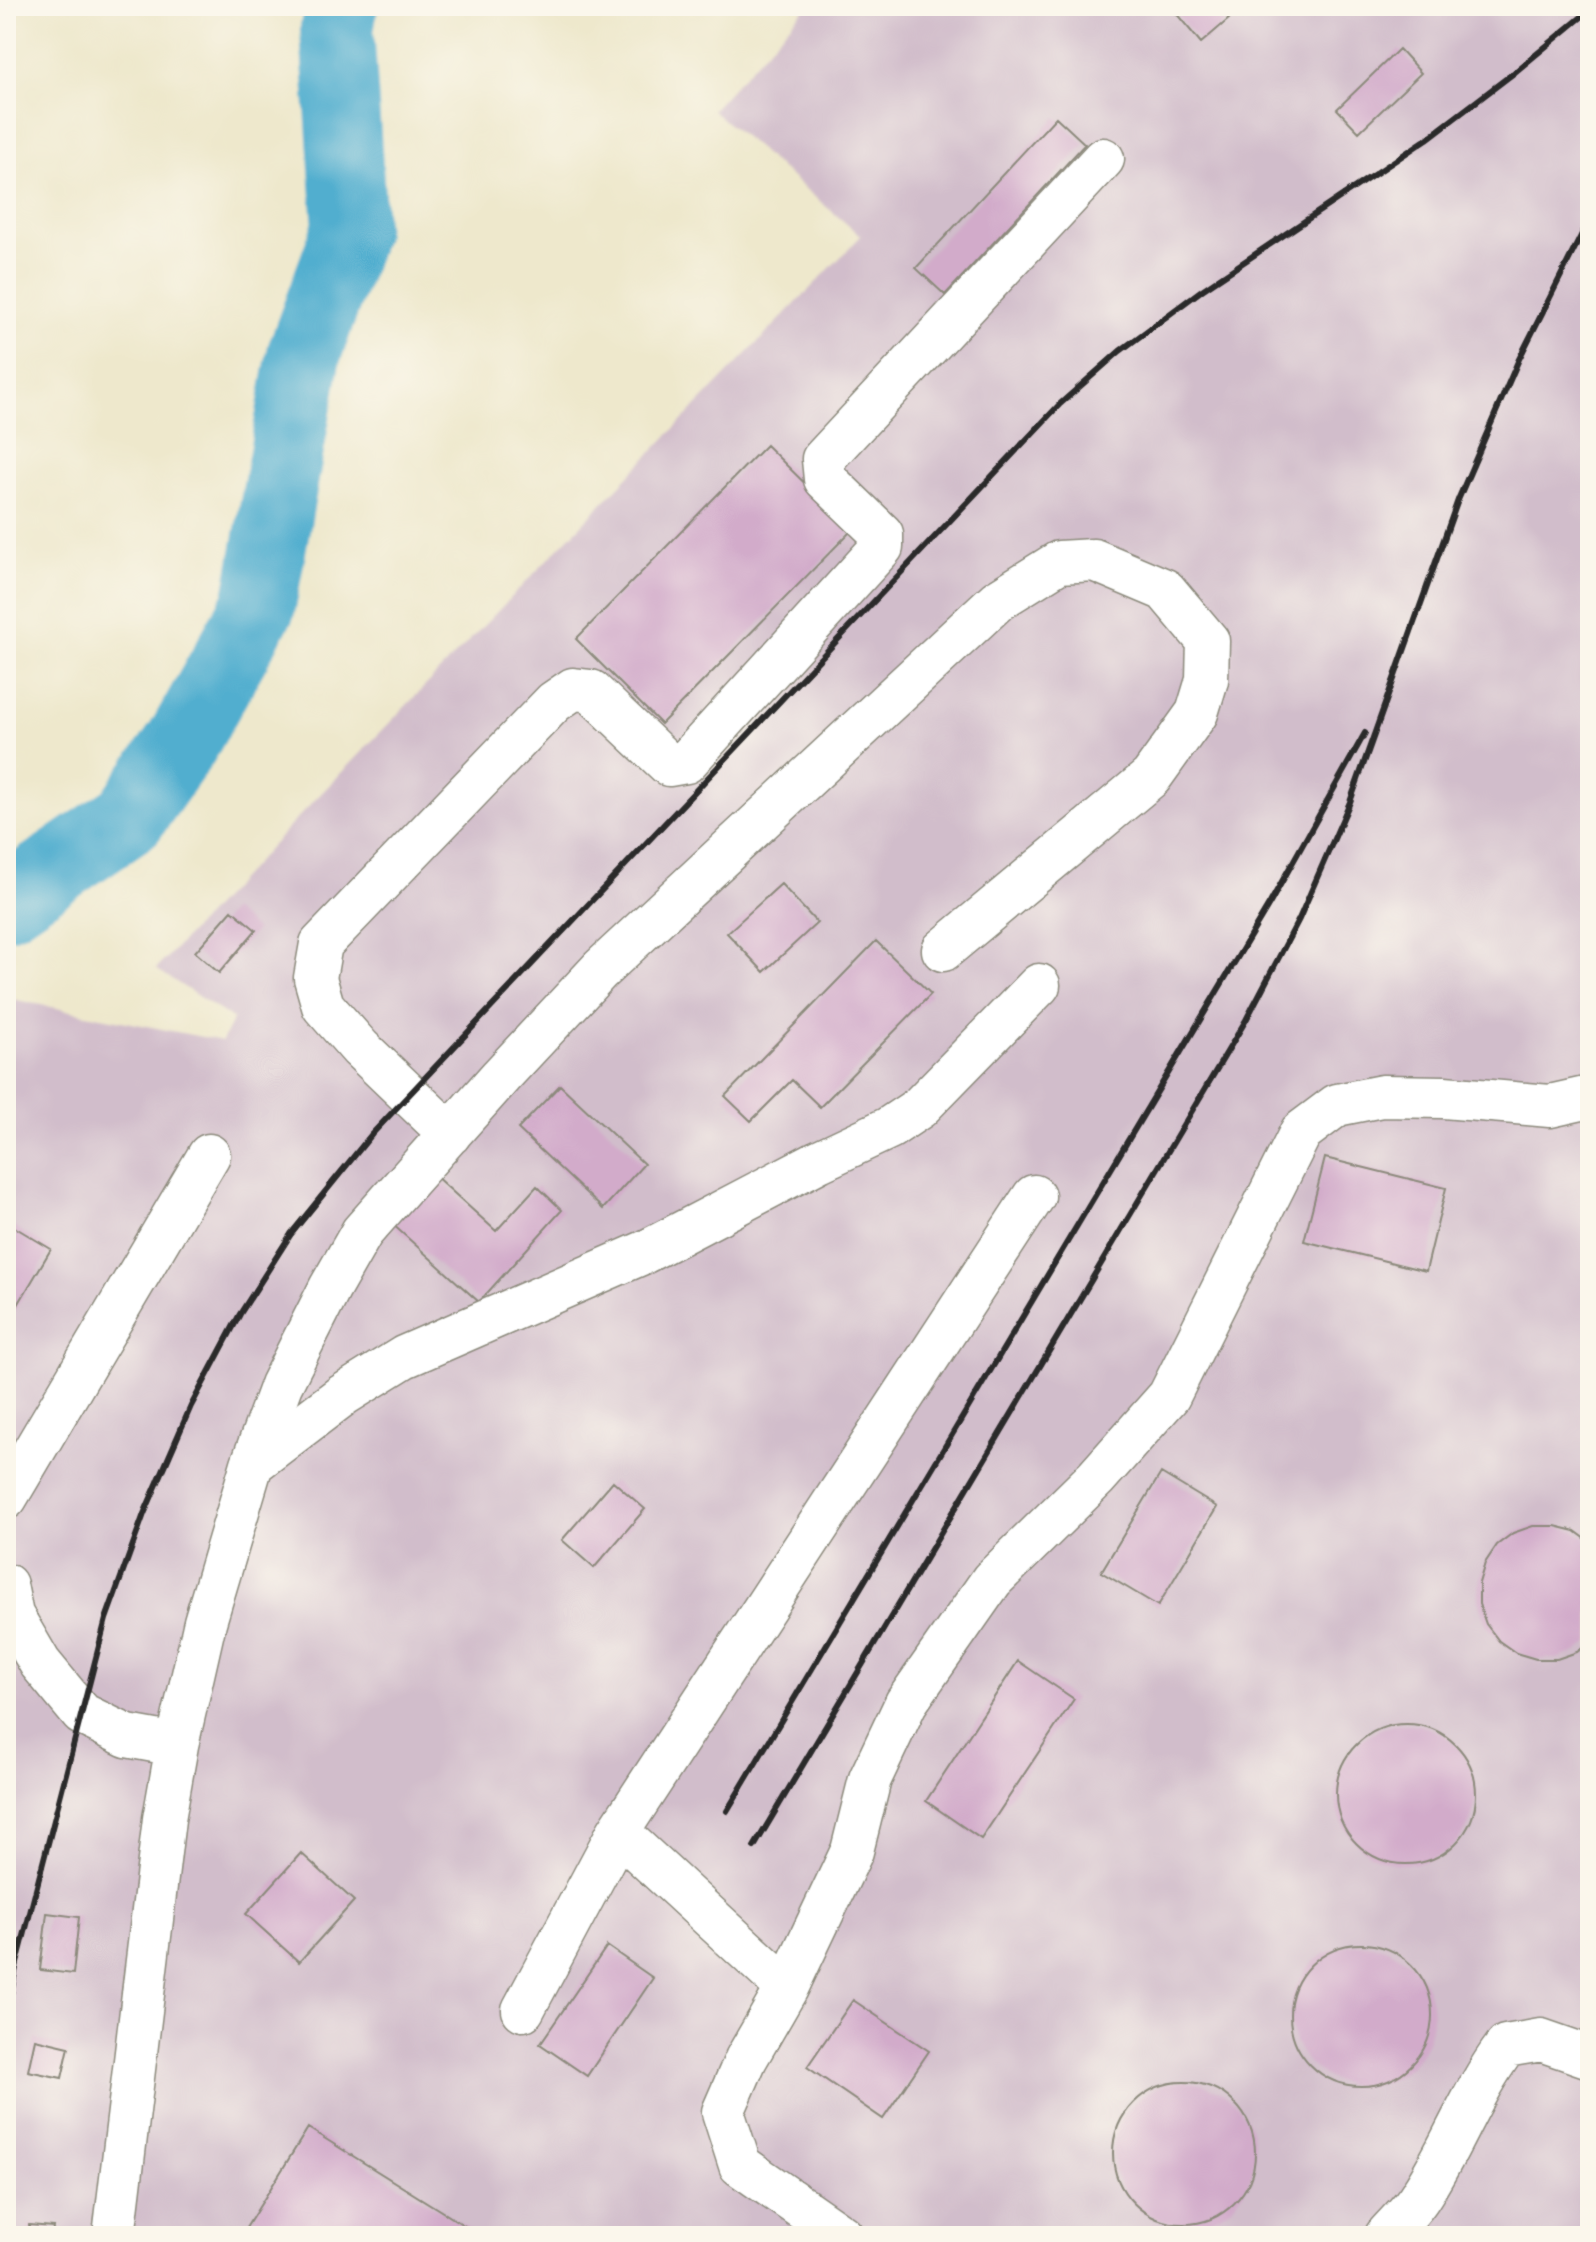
<svg xmlns="http://www.w3.org/2000/svg" width="1596" height="2242" font-family="Caveat,sans-serif">
<style>
.industrial{fill:#d1bdcb}
.lines{fill:none;stroke-linecap:round;stroke-linejoin:round}
.river{stroke:#51aecf;stroke-width:74}
.building{fill:#d2abca}
.minor-casing{stroke:#8c8a7c;stroke-width:45}
.minor{stroke:#fff;stroke-width:42}
.rail{stroke:#2b2b2b;stroke-width:6}
</style>
<rect width="100%" height="100%" fill="#fbf7ec"/>
<filter id="ink" filterUnits="userSpaceOnUse"><feTurbulence type="fractalNoise" baseFrequency=".0125" numOctaves="2"/><feDisplacementMap in="SourceGraphic" scale="16" xChannelSelector="R" yChannelSelector="G"/><feConvolveMatrix kernelMatrix="1 2 1 2 8 2 1 2 1" color-interpolation-filters="sRGB"/></filter>
<filter id="wash" filterUnits="userSpaceOnUse"><feTurbulence type="fractalNoise" baseFrequency=".006" numOctaves="4" result="noise"/><feDisplacementMap in="SourceGraphic" scale="32" xChannelSelector="R" yChannelSelector="G"/><feGaussianBlur stdDeviation="1.8" result="paint"/><feColorMatrix in="noise" values="0 0 0 0 0 0 0 0 0 0 0 0 0 0 0 0 0 1.4 0 .05"/><feComposite in="paint" operator="in"/></filter>
<g filter="url(#wash)">
<rect width="100%" height="100%" fill="#eee8cc"/>
<path class="industrial" d="M 807,6 L 1590,6 L 1590,2236 L 6,2236 L 6,998 L 222,1041 L 233,1019 L 156,969 L 309,806 L 861,236 L 712,110 Z"/>
<g class="lines">
<path class="river" d="M 6,902 L 130,817 L 182,743 L 259,605 L 304,354 L 350,228 L 337,29 L 341,6"/>
</g>
<g id="blocks">
<path class="building" d="M 1170,6 L 1218,6 L 1229,19 L 1201,43 Z
M 1399,49 L 1421,73 L 1359,132 L 1337,109 Z
M 1056,117 L 1085,144 L 945,295 L 916,268 Z
M 766,445 L 852,530 L 661,724 L 576,639 Z
M 781,884 L 817,923 L 764,972 L 727,933 Z
M 232,910 L 256,930 L 219,973 L 195,952 Z
M 876,941 L 931,994 L 820,1107 L 792,1080 L 751,1121 L 725,1096 Z
M 560,1085 L 644,1164 L 603,1209 L 518,1129 Z
M 1325,1158 L 1446,1188 L 1426,1271 L 1304,1241 Z
M 434,1175 L 496,1231 L 537,1186 L 562,1210 L 479,1302 L 391,1223 Z
M 6,1222 L 51,1249 L 6,1325 Z
M 1161,1473 L 1217,1507 L 1158,1606 L 1101,1572 Z
M 613,1481 L 645,1509 L 594,1568 L 562,1540 Z
M 1533,1526 L 1555,1526 L 1575,1531 L 1590,1542 L 1590,1642 L 1577,1652 L 1557,1659 L 1536,1659 L 1516,1653 L 1499,1641 L 1486,1624 L 1479,1604 L 1479,1583 L 1485,1563 L 1497,1545 L 1513,1533 Z
M 1018,1661 L 1074,1699 L 981,1839 L 926,1801 Z
M1336 1794a70 70 0 1 1 140 0a70 70 0 1 1-140 0Z
M 301,1853 L 354,1901 L 299,1962 L 246,1914 Z
M 47,1913 L 79,1917 L 73,1974 L 40,1970 Z
M1290 2015a71 71 0 1 1 142 0a71 71 0 1 1-142 0Z
M 607,1946 L 653,1978 L 587,2076 L 540,2044 Z
M 853,2000 L 929,2051 L 883,2119 L 807,2067 Z
M 35,2039 L 69,2047 L 62,2078 L 28,2071 Z
M1113 2153a71 71 0 1 1 142 0a71 71 0 1 1-142 0Z
M 308,2128 L 481,2236 L 241,2236 Z
M 29,2225 L 53,2227 L 52,2236 L 28,2236 Z"/>
</g>
</g>
<g filter="url(#ink)">
<use href="#blocks" fill-opacity="0" stroke="#8c8a7c" stroke-width="2"/>
<g class="lines">
<defs>
<path id="minor" d="M 450,1134 L 360,1048 L 323,1006 L 315,978 L 321,944 L 554,702 L 573,689 L 591,691 L 669,765 L 686,762 L 882,547 L 882,534 L 825,479 L 823,459 L 1103,159
M 252,1464 L 343,1395 L 404,1357 L 645,1252 L 819,1161 L 889,1128 L 919,1108 L 1039,985
M 6,1498 L 209,1155
M 6,1585 L 12,1615 L 40,1663 L 82,1714 L 127,1736 L 177,1745
M 618,1832 L 1034,1196
M 523,2010 L 618,1832 L 787,1988
M 114,2236 L 164,1819 L 177,1745 L 205,1622 L 252,1464 L 281,1385 L 330,1288 L 362,1232 L 501,1076 L 600,970 L 998,600 L 1059,562 L 1094,560 L 1165,590 L 1208,641 L 1207,680 L 1197,713 L 1151,777 L 943,950
M 842,2236 L 740,2165 L 723,2112 L 746,2059 L 787,1988 L 852,1851 L 870,1779 L 906,1703 L 992,1580 L 1096,1478 L 1169,1396 L 1301,1132 L 1337,1105 L 1382,1096 L 1444,1097 L 1550,1106 L 1590,1097
M 1386,2236 C 1398,2222 1413,2209 1422,2193 C 1453,2145 1472,2091 1506,2046 L 1541,2040 L 1590,2057"/>
</defs>
<use href="#minor" class="minor-casing"/>
<use href="#minor" class="minor"/>
<path class="rail" d="M 727,1811 L 1270,903 L 1365,733
M 754,1847 L 1246,1020 L 1299,919 L 1350,802 L 1458,500 L 1519,359 L 1590,218
M 6,2020 L 16,1967 L 106,1619 L 144,1514 L 191,1406 L 240,1314 L 291,1234 L 372,1134 L 1060,404 L 1120,351 L 1202,290 L 1427,139 L 1515,72 L 1590,10"/>
</g>
</g>
<rect width="1596" height="2242" fill="none" stroke="#fbf7ec" stroke-width="32"/>
</svg>
